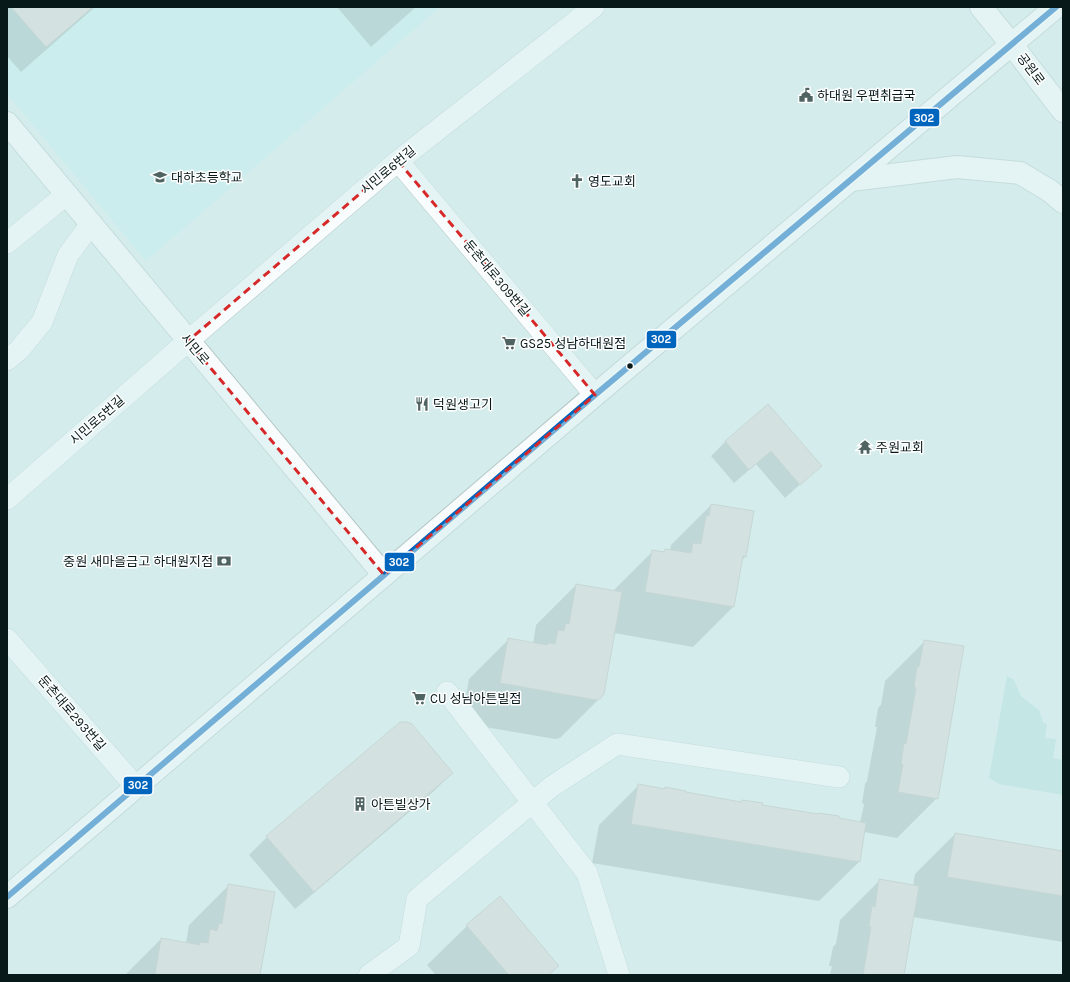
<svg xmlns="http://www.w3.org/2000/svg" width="1070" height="982" font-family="Karla,'Noto Sans KR',sans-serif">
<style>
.built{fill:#c4eeed}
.green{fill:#b1dddc}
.shadow{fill:#0003}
.building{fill:#d2d6d2;stroke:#b6bbb7}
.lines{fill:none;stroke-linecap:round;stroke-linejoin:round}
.minor-casing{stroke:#b4c7c7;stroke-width:22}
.secondary-casing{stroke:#b4c7c7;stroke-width:24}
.primary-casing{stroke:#b4c7c7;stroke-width:24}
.minor{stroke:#f9fcfc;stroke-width:21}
.secondary{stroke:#f9fcfc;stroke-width:22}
.primary{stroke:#f9fcfc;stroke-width:22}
.bus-1-casing{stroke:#fff;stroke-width:9}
.bus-1{stroke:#0065bd;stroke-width:6}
.marked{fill:none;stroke:#d62828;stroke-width:3;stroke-dasharray:8 5;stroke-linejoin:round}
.bus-dot{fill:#071919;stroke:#fff;stroke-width:1.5}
.labels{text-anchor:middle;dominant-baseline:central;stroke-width:3;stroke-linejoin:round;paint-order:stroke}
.street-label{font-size:13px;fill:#071919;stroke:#fff}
.poi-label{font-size:13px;fill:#071919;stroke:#fff;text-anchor:start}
.line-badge{stroke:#fff;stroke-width:1.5}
.badge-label{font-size:11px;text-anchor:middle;font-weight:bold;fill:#fff}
</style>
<rect width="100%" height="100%" fill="#d4ecec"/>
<path class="built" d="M 7,7 L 440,7 L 146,261 L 7,94 Z"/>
<path class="green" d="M 1007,676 L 1014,680 L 1021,696 L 1039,710 L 1043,722 L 1047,724 L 1045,738 L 1056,739 L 1053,758 L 1063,760 L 1063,795 L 999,784 L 989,778 Z"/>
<path class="shadow" d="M 7,7 L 95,7 L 21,72 L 7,56 Z
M 337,7 L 416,7 L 371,47 Z
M 768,405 L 820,466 L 785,498 L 756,464 L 734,483 L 711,456 L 725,442 Z
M 711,505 L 745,557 L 741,561 L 733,607 L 693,647 L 614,633 L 600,698 L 560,738 L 555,739 L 461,723 L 469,679 L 509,639 L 533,644 L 536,625 L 576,585 L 612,592 L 652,552 L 662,553 L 665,550 L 670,551 L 671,545 Z
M 925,641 L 937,798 L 897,838 L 864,832 L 859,862 L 819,901 L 592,863 L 599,825 L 639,785 L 664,789 L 666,788 L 685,793 L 740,802 L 742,801 L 761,806 L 860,823 L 864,804 L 862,803 L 865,784 L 867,781 L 877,727 L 875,727 L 878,708 L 881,705 L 885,681 Z
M 452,773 L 434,791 L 295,909 L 249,855 L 267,837 Z
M 955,834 L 1063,853 L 1063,942 L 913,917 L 903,975 L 830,975 L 832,966 L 829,966 L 833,947 L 836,944 L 840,920 L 880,880 L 913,886 L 915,874 Z
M 229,885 L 259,975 L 125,975 L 161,939 L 186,943 L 189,925 Z
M 467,926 L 557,966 L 548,975 L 436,975 L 427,965 Z"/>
<path class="building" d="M 11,7 L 93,7 L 46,47 Z
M 768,404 L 822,466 L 800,485 L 771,451 L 749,470 L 725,441 Z
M 711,504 L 754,511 L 746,557 L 743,556 L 734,607 L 645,592 L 652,550 L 664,552 L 665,549 L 691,553 L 693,543 L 701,544 L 706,516 L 709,516 Z
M 576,584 L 622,592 L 604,694 L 601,698 L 596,700 L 500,683 L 508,638 L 547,645 L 548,643 L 555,644 L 558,630 L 564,631 L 566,623 L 569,624 Z
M 924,640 L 964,646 L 938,799 L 898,792 L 903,764 L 901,764 L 904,743 L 906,744 L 916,688 L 914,687 L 917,667 L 919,667 Z
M 400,722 L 406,722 L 412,724 L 453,773 L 314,892 L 266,836 Z
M 638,784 L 665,789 L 665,787 L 686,791 L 686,792 L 741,802 L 742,800 L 763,803 L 762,805 L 818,814 L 818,813 L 839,816 L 839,818 L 866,823 L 860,862 L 631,824 Z
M 955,833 L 1063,851 L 1063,896 L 947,877 Z
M 879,879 L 919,886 L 904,975 L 863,975 L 871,927 L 869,926 L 872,906 L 875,907 Z
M 228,884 L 275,892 L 260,975 L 155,975 L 161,938 L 200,945 L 200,942 L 208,943 L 210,929 L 217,931 L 219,923 L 222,924 Z
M 500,896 L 559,966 L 548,975 L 509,975 L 466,925 Z"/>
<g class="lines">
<defs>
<path id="minor" d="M 398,161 L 595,395
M 7,243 L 67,194
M 7,360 L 19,350 L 42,322 L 68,255 L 91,224
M 7,499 L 188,341 L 398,161 L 594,7
M 7,639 L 136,787
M 447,692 L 587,873 L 619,975
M 369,975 L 409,946 L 417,899 L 551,787 L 617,744 L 839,777"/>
<path id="secondary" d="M 981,7 L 1012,45 L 1063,111
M 7,123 L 384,575
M 851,180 L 957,167 L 1020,173 L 1050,191 L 1063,202"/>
<path id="primary" d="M 7,897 L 595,395 L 1056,7"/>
</defs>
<use href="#minor" class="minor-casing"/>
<use href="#secondary" class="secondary-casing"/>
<use href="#primary" class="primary-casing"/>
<use href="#minor" class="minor"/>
<use href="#secondary" class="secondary"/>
<use href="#primary" class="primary"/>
<defs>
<path id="bus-1" d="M 7,897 L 595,395 L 1056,7"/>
</defs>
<use href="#bus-1" class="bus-1-casing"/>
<use href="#bus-1" class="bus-1"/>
</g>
<path d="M0 0H1070V982H0ZM 398,161 L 595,395 L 384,575 L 188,341 Z" fill="#d4ecec" fill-opacity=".55" fill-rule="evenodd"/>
<path class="marked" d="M 398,161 L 595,395 L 384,575 L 188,341 Z"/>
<defs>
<symbol id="civic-bare" viewBox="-9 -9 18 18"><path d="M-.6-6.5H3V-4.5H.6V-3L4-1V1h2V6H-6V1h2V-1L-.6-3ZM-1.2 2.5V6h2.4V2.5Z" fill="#4f6363" stroke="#fff" stroke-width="2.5" paint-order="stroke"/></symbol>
<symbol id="school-bare" viewBox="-9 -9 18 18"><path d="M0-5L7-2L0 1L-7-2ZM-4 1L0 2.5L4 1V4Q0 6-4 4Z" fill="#4f6363" stroke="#fff" stroke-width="2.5" paint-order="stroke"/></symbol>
<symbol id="church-bare" viewBox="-9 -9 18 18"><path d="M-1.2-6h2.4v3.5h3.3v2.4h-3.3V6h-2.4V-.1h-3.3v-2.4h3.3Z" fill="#4f6363" stroke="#fff" stroke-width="2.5" paint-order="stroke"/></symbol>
<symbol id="supermarket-bare" viewBox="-9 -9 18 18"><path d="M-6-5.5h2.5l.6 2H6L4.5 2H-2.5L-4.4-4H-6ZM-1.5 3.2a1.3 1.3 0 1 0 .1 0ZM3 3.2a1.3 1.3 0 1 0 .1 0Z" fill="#4f6363" stroke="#fff" stroke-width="2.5" paint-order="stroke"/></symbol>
<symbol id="restaurant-bare" viewBox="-9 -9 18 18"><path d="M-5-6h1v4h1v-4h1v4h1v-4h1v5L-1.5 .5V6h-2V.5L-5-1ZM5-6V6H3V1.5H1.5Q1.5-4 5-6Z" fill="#4f6363" stroke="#fff" stroke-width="2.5" paint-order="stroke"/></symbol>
<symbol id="temple-bare" viewBox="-9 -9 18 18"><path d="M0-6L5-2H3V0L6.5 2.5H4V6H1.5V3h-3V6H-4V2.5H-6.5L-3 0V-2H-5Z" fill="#4f6363" stroke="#fff" stroke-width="2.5" paint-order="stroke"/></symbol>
<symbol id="bank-bare" viewBox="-9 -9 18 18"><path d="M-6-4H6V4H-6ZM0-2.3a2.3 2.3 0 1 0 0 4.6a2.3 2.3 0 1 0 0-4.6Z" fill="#4f6363" stroke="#fff" stroke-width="2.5" paint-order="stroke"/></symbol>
<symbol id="building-bare" viewBox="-9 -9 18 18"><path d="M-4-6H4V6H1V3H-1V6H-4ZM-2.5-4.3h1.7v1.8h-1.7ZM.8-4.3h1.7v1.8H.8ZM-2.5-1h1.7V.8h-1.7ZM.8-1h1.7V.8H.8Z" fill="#4f6363" stroke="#fff" stroke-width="2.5" paint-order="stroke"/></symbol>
</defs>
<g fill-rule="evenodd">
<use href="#civic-bare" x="796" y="85" width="20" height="20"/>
<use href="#school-bare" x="150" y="167" width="20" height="20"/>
<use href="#church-bare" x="567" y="171" width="20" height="20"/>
<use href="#supermarket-bare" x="499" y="333" width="20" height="20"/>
<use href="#restaurant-bare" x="412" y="394" width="20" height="20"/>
<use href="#temple-bare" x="855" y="437" width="20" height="20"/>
<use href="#bank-bare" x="214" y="551" width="20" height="20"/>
<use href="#supermarket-bare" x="409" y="688" width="20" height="20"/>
<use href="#building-bare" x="350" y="794" width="20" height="20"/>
</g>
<circle class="bus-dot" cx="630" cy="366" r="3.5"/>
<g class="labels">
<g class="street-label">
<text transform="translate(1031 69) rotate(53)">공원로</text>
<text transform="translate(388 170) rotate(-40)">시민로6번길</text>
<text transform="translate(497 278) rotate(50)">둔촌대로309번길</text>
<text transform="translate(195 349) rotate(50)">시민로</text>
<text transform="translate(97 420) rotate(-41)">시민로5번길</text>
<text transform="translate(72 713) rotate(49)">둔촌대로293번길</text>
</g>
<g class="poi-label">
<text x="817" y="95">하대원 우편취급국</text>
<text x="171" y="177">대하초등학교</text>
<text x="588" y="181">영도교회</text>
<text x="520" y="343">GS25 성남하대원점</text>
<text x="433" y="404">덕원생고기</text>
<text x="876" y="447">주원교회</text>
<text x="213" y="561" text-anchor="end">중원 새마을금고 하대원지점</text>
<text x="430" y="698">CU 성남아튼빌점</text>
<text x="371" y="804">아튼빌상가</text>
</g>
</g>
<g class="line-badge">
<rect x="909" y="108" width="31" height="19" rx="4" fill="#0065bd"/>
<rect x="646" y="330" width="31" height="19" rx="4" fill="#0065bd"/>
<rect x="384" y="552" width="31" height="20" rx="4" fill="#0065bd"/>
<rect x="123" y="776" width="30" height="19" rx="4" fill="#0065bd"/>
</g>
<g class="badge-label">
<text x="924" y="122">302</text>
<text x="661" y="343">302</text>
<text x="399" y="566">302</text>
<text x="138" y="789">302</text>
</g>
<rect width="1070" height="982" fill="none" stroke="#071919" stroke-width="16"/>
</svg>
